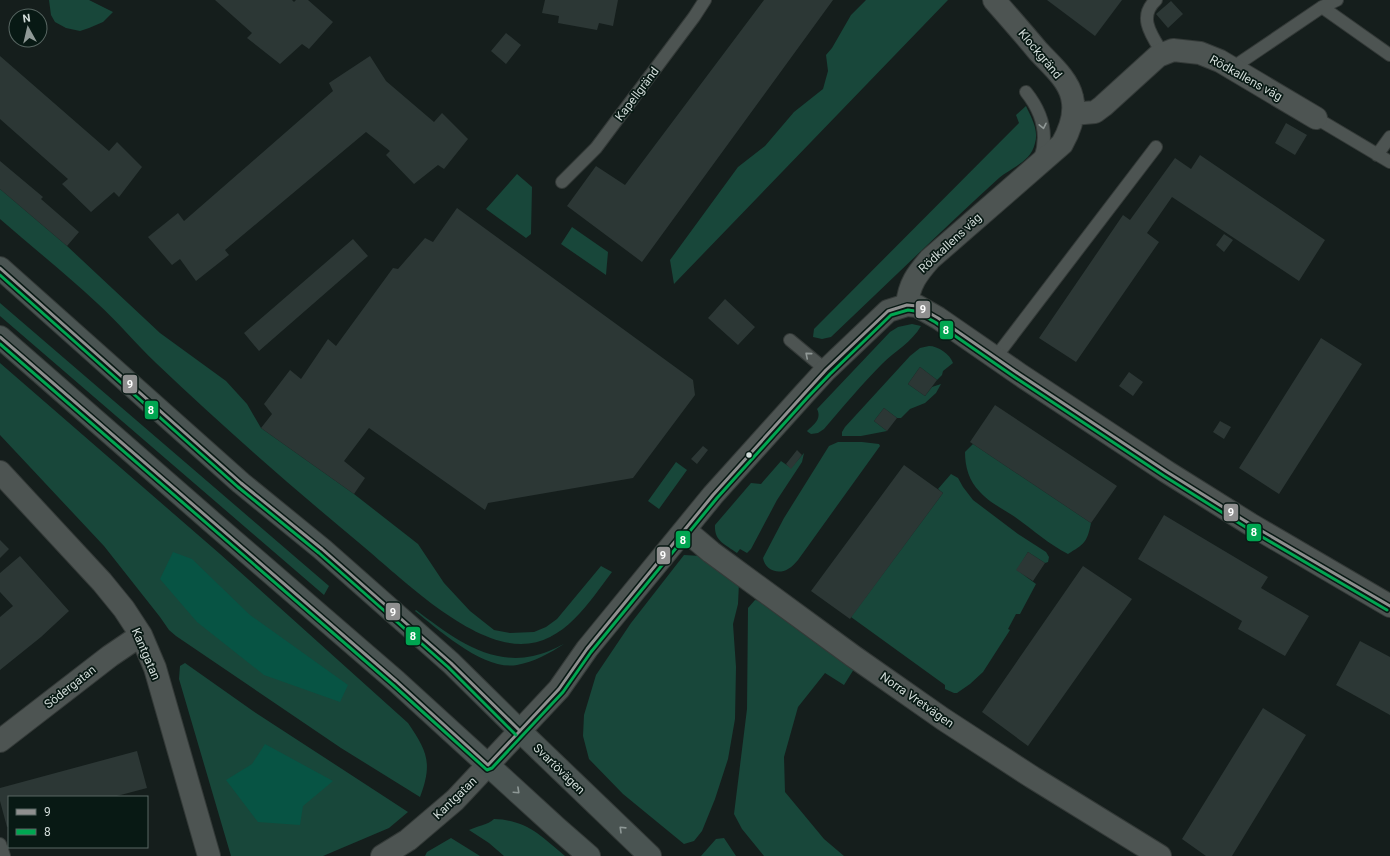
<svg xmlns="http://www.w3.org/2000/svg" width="1390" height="856" font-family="Roboto,sans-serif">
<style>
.green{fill:#18473a}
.forest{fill:#075444}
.building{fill:#2c3735}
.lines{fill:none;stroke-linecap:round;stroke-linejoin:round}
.lane-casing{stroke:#343a38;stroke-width:14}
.street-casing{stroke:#343a38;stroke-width:24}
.secondary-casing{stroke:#343a38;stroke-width:24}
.lane{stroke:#4d5452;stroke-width:12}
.street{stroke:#4d5452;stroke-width:22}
.secondary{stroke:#4a5452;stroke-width:22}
.bus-1-casing{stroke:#081914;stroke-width:6}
.bus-2-casing{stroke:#081914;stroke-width:6}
.bus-1{stroke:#8f8f8f;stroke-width:3}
.bus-2{stroke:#00a651;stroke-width:3}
.oneway{stroke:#909896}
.oneway2{stroke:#8e9896}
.bus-dot{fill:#d2dcd9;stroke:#081914;stroke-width:1.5}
.labels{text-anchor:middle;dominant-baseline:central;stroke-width:3.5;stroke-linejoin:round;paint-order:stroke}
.street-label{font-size:12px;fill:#d2dcd9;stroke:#081914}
.line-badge{stroke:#081914;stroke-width:1.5}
.badge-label{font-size:11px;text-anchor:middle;font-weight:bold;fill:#fff}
</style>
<rect width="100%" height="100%" fill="#151e1c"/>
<path class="green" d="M 49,0 L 89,0 L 113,12 L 103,22 L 89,28 L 80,31 L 66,28 L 55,22 L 51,15 Z
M 866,0 L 948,0 L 674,284 L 670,260 L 738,167 L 765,146 L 794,112 L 823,89 L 828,71 L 826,55 L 832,48 L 851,15 Z
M 1026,106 C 1031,117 1039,130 1035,143 C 1031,162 1012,167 999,178 C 942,230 887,284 831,337 L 822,339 L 813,337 L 814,329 L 1019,123 L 1016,115 Z
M 517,174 L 532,187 L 531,234 L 526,238 L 486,209 Z
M 0,189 L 67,246 L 160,333 L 226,381 L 247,404 L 261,428 L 354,494 L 418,544 L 444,583 L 470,611 L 494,630 L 510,633 L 534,632 L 546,627 L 557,619 L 601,566 L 612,572 C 589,602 564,644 521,644 C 469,644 403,580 364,547 C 293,488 223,427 156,363 C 136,344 118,322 97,303 C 66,274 32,247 0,219 Z
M 572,227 L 608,252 L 606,275 L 561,244 Z
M 0,303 L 329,586 L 324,595 L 0,316 Z
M 912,324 L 921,326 C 912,342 895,351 882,364 C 861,385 843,407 824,429 L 818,433 L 811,434 L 808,432 L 807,431 C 814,424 822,419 817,409 L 890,332 L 898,327 Z
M 929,346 C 938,346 950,354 953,363 L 943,371 L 942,375 L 937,380 L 920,367 L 908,384 L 925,396 L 932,387 L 941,384 L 936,393 L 925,403 L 910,409 L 901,418 L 897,418 L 884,408 L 874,421 L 887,431 L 861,436 L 842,436 L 842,432 L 845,427 L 910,356 L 920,348 Z
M 0,363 L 220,554 L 408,723 C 427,751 433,763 420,797 L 341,748 L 176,636 L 169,630 L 160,617 L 104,546 L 0,435 Z
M 838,442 L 862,442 L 879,444 L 880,446 L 798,560 C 795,563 792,567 788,569 C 778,575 765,570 763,558 L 784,518 L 829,446 Z
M 973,444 L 1091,523 C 1087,543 1084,544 1068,554 C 1048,544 1031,528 1012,515 C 1001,508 989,502 980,492 C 969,481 965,467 965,452 Z
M 804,453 L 802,462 L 777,500 L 751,549 L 747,553 L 740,549 L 737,553 C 725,544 714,541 715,525 L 751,483 L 761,484 L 781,461 L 791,468 Z
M 676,462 L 687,470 L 659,509 L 648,501 Z
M 951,474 L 958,478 L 963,487 L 973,500 L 1018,534 L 1046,552 L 1049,557 L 1048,562 L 1045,563 L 1028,552 L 1017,570 L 1036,584 L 1020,614 L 1016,614 L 1008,629 L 1010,630 L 983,672 L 970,684 L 957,693 L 954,693 L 945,689 L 945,685 L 851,617 L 943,493 L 938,489 Z
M 684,555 L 701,556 L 739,583 L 738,604 L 733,624 L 736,667 L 735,719 L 728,759 L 715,799 L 702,831 L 694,841 L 684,844 L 623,794 L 589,759 L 583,736 L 584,715 L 596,675 L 631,623 Z
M 755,600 L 763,601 L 854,669 L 844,685 L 825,673 L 798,707 L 784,757 L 785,792 L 824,839 L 844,856 L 764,856 L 742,829 L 734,814 L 747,709 L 748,608 Z
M 416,610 C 449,635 488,666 533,656 C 543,654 554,649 564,644 C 550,653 534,662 517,665 C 484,671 439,630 415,611 Z
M 185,663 L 253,711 L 408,812 L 389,828 L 323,856 L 231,856 L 179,679 L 180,666 Z
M 494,819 C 527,820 541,836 565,856 L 504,856 L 489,843 L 469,830 C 477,826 488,825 494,819 Z
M 451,838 L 480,856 L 425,856 L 427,852 Z
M 724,838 L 736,856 L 701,856 L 716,839 Z"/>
<path class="forest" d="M 173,552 L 192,559 L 250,615 L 348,685 L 340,702 L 264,675 L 197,622 L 160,579 Z
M 265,744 L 333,781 L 303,806 L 300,825 L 258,822 L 226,780 L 252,764 Z"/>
<path class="building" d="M 215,0 L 292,0 L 294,2 L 296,0 L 308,0 L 333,22 L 309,49 L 302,44 L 280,64 L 247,38 L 252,33 Z
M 545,0 L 618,0 L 613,26 L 599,23 L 597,30 L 558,23 L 559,16 L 542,13 Z
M 764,0 L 833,0 L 642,262 L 567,206 L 596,166 L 625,185 Z
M 1047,0 L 1122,0 L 1095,36 Z
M 1171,1 L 1183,14 L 1168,28 L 1156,14 Z
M 506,33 L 521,45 L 506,64 L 491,51 Z
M 0,56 L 109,151 L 117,142 L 142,167 L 119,197 L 114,192 L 91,212 L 62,184 L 68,179 L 0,119 Z
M 370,56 L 386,81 L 434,122 L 442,113 L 468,139 L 444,169 L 438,165 L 414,184 L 386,155 L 390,151 L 366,132 L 225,250 L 229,255 L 196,281 L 180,259 L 172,265 L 148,237 L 178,213 L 184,221 L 333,91 L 329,83 Z
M 1286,123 L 1307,135 L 1295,155 L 1275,143 Z
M 1200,155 L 1325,240 L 1299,281 L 1172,197 L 1147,233 L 1159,242 L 1076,362 L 1039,338 L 1123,215 L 1130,220 L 1175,158 L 1191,169 Z
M 0,161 L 43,197 L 41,199 L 79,232 L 67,246 L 0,189 Z
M 457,208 L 693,380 L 695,395 L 633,478 L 488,503 L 485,510 L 369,428 L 344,461 L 365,478 L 354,494 L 261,428 L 272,414 L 264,404 L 290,370 L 301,379 L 328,339 L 336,346 L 393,268 L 398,269 L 425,238 L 433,242 Z
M 1224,234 L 1233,240 L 1224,252 L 1216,245 Z
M 353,239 L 368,256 L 259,351 L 244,333 Z
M 725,299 L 755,327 L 738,345 L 708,318 Z
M 1321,338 L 1362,364 L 1279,494 L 1239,468 Z
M 920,367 L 937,380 L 925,396 L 908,384 Z
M 1129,372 L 1143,382 L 1133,396 L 1119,386 Z
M 995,405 L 1117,486 L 1091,523 L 970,442 Z
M 884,408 L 897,418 L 887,431 L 874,421 Z
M 1220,421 L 1231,427 L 1224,439 L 1213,432 Z
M 703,446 L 708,450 L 697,464 L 691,459 Z
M 797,450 L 802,455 L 791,469 L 786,464 Z
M 904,465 L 943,493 L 850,619 L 811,591 Z
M 1164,515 L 1268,577 L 1261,588 L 1309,616 L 1285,656 L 1238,629 L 1242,621 L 1138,559 Z
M 0,540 L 9,549 L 0,558 Z
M 1028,552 L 1045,563 L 1033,581 L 1016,570 Z
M 20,556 L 69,611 L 41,637 L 0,670 L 0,617 L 13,606 L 0,592 L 0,573 Z
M 1083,566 L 1132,599 L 1028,746 L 982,712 Z
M 1360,641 L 1390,657 L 1390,715 L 1336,685 Z
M 1263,708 L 1306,735 L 1232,856 L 1206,856 L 1182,839 Z
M 137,751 L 147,788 L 113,797 L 9,797 L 9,826 L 7,827 L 0,801 L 0,788 Z"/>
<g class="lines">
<defs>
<path id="lane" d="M 1156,0 C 1137,17 1152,36 1163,54
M 1322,7 L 1390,55
M 1232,68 L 1322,7 L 1337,0
M 1026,92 C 1042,112 1049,134 1040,159
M 1316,118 L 1390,162
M 1377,155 L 1390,137
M 562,182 L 596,148 L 694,17 L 705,0
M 790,340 L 826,370
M 995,358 L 1156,147
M 0,844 L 4,856"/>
<path id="street" d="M 1073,114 L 1095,112 L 1103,106 L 1158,56 L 1173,50 L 1200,53 L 1220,61 L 1316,118
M 907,305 C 909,284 917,274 930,259 L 1062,144 C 1070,130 1076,113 1072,97 C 1068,79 1050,64 1038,51 C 1024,34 1009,17 994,0
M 0,472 L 102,582 L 124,609 L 141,635 L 155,668 L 209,856
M 685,530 L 711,552 L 853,656 L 943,719 L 1032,777 L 1160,856
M 0,741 L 110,656 L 141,635
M 382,856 L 408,840 L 455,800 L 559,689 L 587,649 L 713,495 L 804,394 L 826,370 L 888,311 L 907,305 L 917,306 L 938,318 L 1019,374 L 1167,472 L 1250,524 L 1390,606"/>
<path id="secondary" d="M 0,268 L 241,483 L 322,549 L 451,663 L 520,731 L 650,856
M 0,337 L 213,523 L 396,681 L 557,828 L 589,856"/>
</defs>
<use href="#lane" class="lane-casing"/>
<use href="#street" class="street-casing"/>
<use href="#secondary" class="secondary-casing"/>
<use href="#lane" class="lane"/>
<use href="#street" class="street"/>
<use href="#secondary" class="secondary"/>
<defs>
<path id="bus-1" d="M 0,268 L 241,483 L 322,549 L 451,663 L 520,731
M 0,337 L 396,681 L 488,765 L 559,689 L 587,649 L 713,495 L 804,394 L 826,370 L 888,311 L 907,305 L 917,306 L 938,318 L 1019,374 L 1167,472 L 1250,524 L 1390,606"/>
<path id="bus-2" d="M 0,275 L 238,487 L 319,553 L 448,667 L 516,735
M 0,344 L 393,685 L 487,770 L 492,768 L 563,692 L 591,652 L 717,498 L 808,397 L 830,374 L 891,315 L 908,310 L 915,311 L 935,322 L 1016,378 L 1164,476 L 1247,528 L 1387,610"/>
</defs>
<use href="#bus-1" class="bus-1-casing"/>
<use href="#bus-2" class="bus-2-casing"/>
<use href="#bus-1" class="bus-1"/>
<use href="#bus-2" class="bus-2"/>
</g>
<defs><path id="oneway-chevron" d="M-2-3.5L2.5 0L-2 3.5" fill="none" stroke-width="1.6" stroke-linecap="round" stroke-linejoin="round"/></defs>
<g class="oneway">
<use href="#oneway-chevron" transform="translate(1043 126) rotate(78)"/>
<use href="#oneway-chevron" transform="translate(808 355) rotate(-140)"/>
</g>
<g class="oneway2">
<use href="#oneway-chevron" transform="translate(517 791) rotate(43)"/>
<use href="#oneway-chevron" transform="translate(622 829) rotate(-136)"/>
</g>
<circle class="bus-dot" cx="749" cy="455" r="3.5"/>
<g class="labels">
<g class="street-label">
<text transform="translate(1040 54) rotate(50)">Klockgränd</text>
<text transform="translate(1246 78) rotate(29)">Rödkallens väg</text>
<text transform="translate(637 94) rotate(-53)">Kapellgränd</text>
<text transform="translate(950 243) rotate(-43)">Rödkallens väg</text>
<text transform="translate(146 654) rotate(67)">Kantgatan</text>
<text transform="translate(70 687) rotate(-38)">Södergatan</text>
<text transform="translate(917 700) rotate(35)">Norra Vretvägen</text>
<text transform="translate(559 769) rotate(44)">Svartövägen</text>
<text transform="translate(455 798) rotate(-44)">Kantgatan</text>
</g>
</g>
<g class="line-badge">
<rect x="915" y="300" width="16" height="19" rx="4" fill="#8f8f8f"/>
<rect x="939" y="320" width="15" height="20" rx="4" fill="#00a651"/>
<rect x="122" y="374" width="16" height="20" rx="4" fill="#8f8f8f"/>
<rect x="144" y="400" width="15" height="20" rx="4" fill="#00a651"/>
<rect x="1223" y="503" width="16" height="19" rx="4" fill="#8f8f8f"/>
<rect x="1246" y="523" width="16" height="19" rx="4" fill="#00a651"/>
<rect x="675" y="530" width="16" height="19" rx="4" fill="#00a651"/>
<rect x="656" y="546" width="15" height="19" rx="4" fill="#8f8f8f"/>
<rect x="385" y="602" width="16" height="19" rx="4" fill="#8f8f8f"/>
<rect x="405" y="626" width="16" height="20" rx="4" fill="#00a651"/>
</g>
<g class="badge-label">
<text x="923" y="313">9</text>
<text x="946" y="334">8</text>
<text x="130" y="388">9</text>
<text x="151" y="414">8</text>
<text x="1231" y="516">9</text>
<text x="1254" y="536">8</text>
<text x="683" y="544">8</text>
<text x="663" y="559">9</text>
<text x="393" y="616">9</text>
<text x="413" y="640">8</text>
</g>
<rect x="8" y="796" width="140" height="52" fill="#081914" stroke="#596763"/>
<rect x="16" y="809" width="20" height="6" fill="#8f8f8f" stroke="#596763"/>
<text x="44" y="816" font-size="12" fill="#d2dcd9">9</text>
<rect x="16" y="829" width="20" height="6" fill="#00a651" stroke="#596763"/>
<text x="44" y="836" font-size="12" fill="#d2dcd9">8</text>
<g transform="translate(28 28) rotate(352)"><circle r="19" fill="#081914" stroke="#596763"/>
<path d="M0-3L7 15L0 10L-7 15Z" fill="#909a97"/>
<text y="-6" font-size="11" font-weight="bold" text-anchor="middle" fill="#d2dcd9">N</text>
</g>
</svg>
